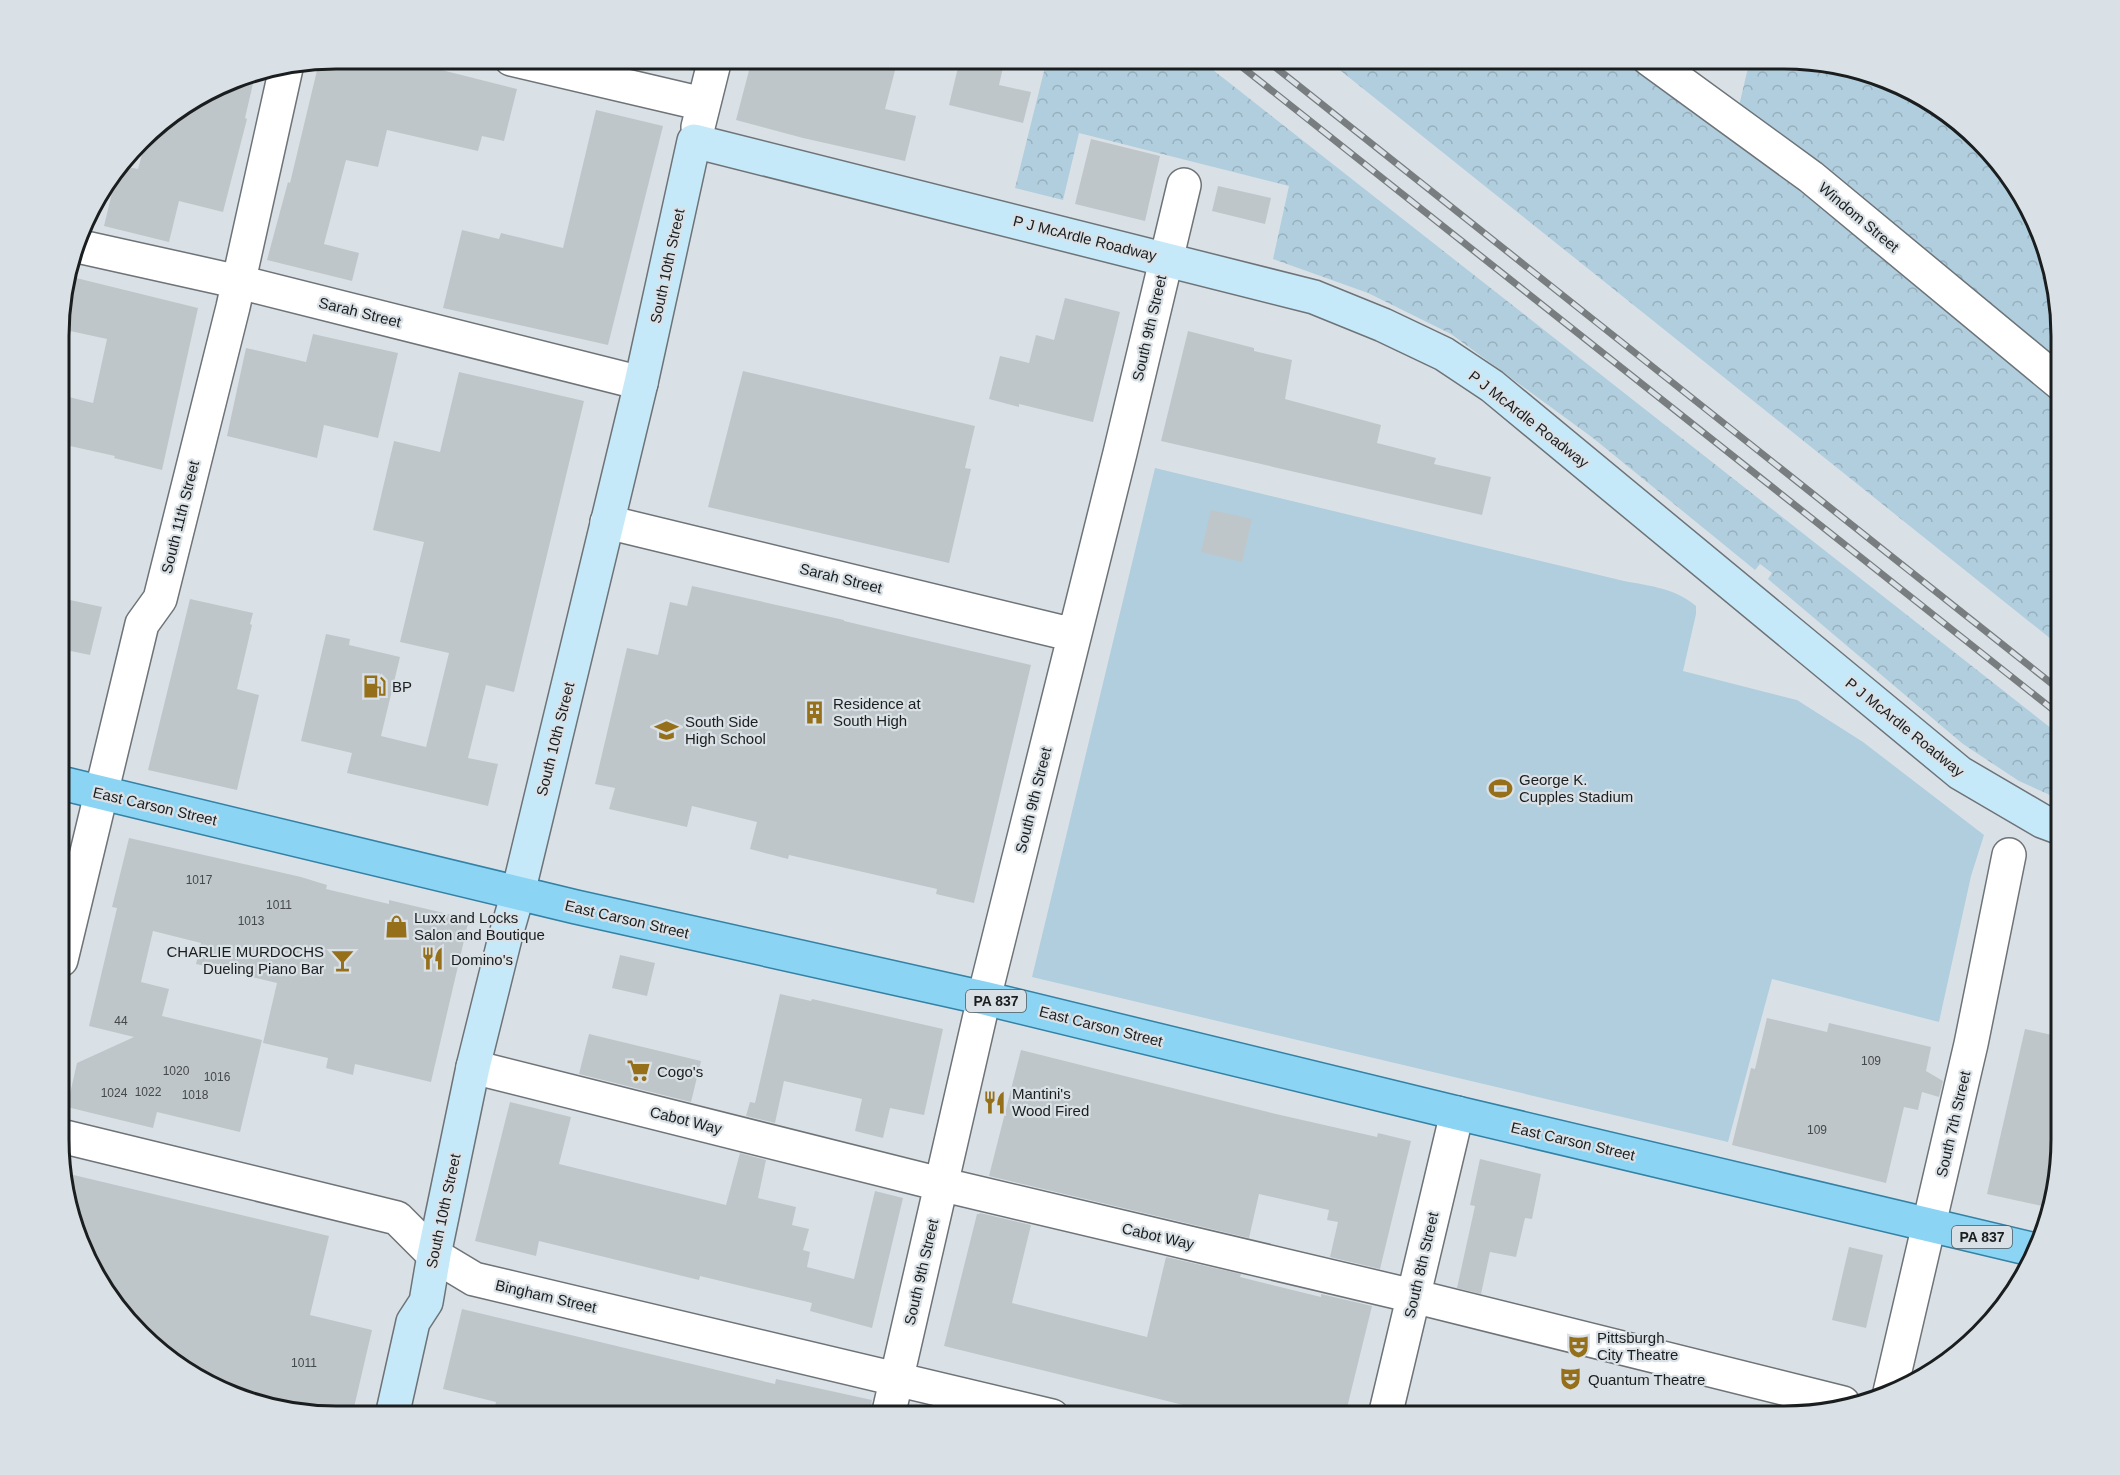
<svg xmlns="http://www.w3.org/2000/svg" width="2120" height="1475" font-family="Helvetica,sans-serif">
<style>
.forest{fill:url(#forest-crowns)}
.pitch{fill:#b0cede}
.building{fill:#bfc6ca}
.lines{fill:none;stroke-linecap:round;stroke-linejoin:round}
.minor-casing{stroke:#6d7377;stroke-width:36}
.secondary-casing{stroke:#6d7377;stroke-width:36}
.primary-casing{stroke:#3381a5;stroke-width:36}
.minor{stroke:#fff;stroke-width:33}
.secondary{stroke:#c6e9fa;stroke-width:33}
.primary{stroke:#8cd4f4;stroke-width:33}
.rail-casing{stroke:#787d80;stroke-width:7}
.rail{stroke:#dae1e6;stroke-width:4.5;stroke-dasharray:14;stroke-linecap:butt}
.labels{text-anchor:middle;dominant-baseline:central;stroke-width:4.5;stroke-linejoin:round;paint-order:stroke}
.number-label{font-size:12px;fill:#44484a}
.shield{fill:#dae1e6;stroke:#54585b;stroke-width:1.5}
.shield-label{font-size:14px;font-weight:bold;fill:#1b1e1f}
.street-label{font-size:15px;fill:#1b1e1f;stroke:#dae1e6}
.poi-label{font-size:15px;fill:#1b1e1f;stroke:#dae1e6;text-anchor:start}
.rim{fill:none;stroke:#1b1e1f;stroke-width:3}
</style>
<defs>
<pattern id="forest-crowns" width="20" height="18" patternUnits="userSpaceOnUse" patternTransform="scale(1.5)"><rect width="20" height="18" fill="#b0cede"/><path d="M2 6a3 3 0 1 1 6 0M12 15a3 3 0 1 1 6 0" fill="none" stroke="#97b0be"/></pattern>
</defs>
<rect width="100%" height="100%" fill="#dae1e6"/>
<path class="forest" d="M 1047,59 L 1199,59 L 2061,736 L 2061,800 L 2019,781 L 1963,744 L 1768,579 L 1772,573 L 1760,564 L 1755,570 L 1593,438 L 1451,334 L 1368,293 L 1273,259 L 1289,186 L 1079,133 L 1063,200 L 1015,188 Z
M 1326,59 L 1621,59 L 1720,131 L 1739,106 L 1750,59 L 1801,59 L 1873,73 L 1952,116 L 2033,213 L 2061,319 L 2061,647 Z"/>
<path class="pitch" d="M 1155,468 L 1624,581 C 1650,586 1675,588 1696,606 L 1696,614 L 1683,671 L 1797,700 L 1863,742 L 1984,835 L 1971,876 L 1939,1022 L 1772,979 L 1728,1142 L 1032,977 Z"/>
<path class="building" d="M 336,58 L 398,59 L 517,89 L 504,141 L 482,136 L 478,151 L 387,130 L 378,167 L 346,160 L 324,244 L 359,253 L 352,281 L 267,260 L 288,182 L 290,183 L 319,62 Z
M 752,59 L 898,59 L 885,109 L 916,116 L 905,161 L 803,138 L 736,120 Z
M 960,59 L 1005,59 L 999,85 L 1031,92 L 1023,123 L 949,105 Z
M 255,75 L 245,118 L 247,119 L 223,212 L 179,201 L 169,242 L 104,226 L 116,176 L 123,166 L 138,169 L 147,136 L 153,128 L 230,80 Z
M 596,110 L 663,126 L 608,345 L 443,308 L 462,230 L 499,239 L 501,233 L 563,248 Z
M 1091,139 L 1160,156 L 1145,221 L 1075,204 Z
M 1218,186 L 1271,198 L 1265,224 L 1212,211 Z
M 68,276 L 198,308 L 162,470 L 114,458 L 115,456 L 61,444 L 61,395 L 93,403 L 107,339 L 61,329 L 61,300 Z
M 1065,298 L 1120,312 L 1093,422 L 1019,404 L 1019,407 L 989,399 L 1000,356 L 1029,363 L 1036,335 L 1054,340 Z
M 1188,331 L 1254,348 L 1254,351 L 1292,360 L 1285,399 L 1381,425 L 1377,443 L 1436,458 L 1434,464 L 1491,477 L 1482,515 L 1161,441 Z
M 313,334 L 398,353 L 378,438 L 324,425 L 317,458 L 227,436 L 246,348 L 306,362 Z
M 743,371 L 975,426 L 965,468 L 971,469 L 949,563 L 708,507 Z
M 459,372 L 584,401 L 514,692 L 486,685 L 468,758 L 498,764 L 488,806 L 347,773 L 352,753 L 301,741 L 326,634 L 350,639 L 349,645 L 400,657 L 381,736 L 426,747 L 449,653 L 400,642 L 424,542 L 373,530 L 394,441 L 440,452 Z
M 1211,510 L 1252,519 L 1242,562 L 1201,552 Z
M 692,586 L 844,620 L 844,621 L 1031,665 L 974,903 L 936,894 L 937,889 L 789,855 L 788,859 L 750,849 L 757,822 L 692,806 L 687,827 L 609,809 L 615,788 L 595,784 L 627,648 L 658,655 L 670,602 L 687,606 Z
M 61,598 L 102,607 L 90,655 L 61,649 Z
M 190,599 L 253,613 L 250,624 L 252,625 L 237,689 L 259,695 L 237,790 L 148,770 Z
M 129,838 L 301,877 L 327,885 L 326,889 L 389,904 L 389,900 L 469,919 L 431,1082 L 355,1064 L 353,1075 L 326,1068 L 328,1058 L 263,1043 L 277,983 L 196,964 L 201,943 L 153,931 L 141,982 L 169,989 L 162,1016 L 262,1040 L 240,1132 L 157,1112 L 153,1128 L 67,1107 L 77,1063 L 134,1037 L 89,1026 L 117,908 L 112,907 Z
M 620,955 L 655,963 L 647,996 L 612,988 Z
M 780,994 L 811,1001 L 812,999 L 943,1029 L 924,1115 L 890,1108 L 883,1138 L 855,1131 L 862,1099 L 784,1081 L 775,1123 L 746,1116 L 750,1102 L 755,1103 Z
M 1767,1018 L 1827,1032 L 1829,1023 L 1931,1047 L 1926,1071 L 1943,1081 L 1939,1097 L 1922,1092 L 1918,1110 L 1904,1107 L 1886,1183 L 1732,1145 L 1751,1068 L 1755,1069 Z
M 2025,1029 L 2061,1037 L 2061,1156 L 2051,1208 L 1987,1194 Z
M 589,1034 L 701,1061 L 691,1102 L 579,1074 Z
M 1021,1050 L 1276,1114 L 1377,1137 L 1378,1133 L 1411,1141 L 1380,1269 L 1330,1257 L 1338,1222 L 1327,1220 L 1329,1210 L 1259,1194 L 1249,1238 L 989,1176 Z
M 510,1102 L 571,1117 L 559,1164 L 726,1205 L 740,1153 L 766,1160 L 758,1198 L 796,1207 L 792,1225 L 809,1229 L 803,1250 L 810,1252 L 807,1267 L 854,1279 L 875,1191 L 903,1198 L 872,1328 L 810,1311 L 812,1303 L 700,1276 L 699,1280 L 539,1241 L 536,1256 L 475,1241 Z
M 1480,1159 L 1541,1174 L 1532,1219 L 1525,1218 L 1516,1257 L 1490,1252 L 1481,1294 L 1457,1288 L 1475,1206 L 1470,1205 Z
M 61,1172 L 329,1236 L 310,1315 L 372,1330 L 352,1416 L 319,1416 L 247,1402 L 168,1359 L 96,1278 Z
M 980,1213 L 1031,1225 L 1012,1303 L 1147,1337 L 1166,1257 L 1241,1274 L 1240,1277 L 1321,1297 L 1321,1294 L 1372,1306 L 1345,1416 L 1228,1416 L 944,1346 L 977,1214 L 979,1214 Z
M 1849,1247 L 1883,1255 L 1866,1328 L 1832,1320 Z
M 462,1309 L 775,1384 L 776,1379 L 872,1400 L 870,1416 L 493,1416 L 496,1402 L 443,1389 Z"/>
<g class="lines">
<defs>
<path id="minor" d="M 511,59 L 703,104
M 1649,59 L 1811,177 L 2061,384
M 698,127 L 715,59
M 77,246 L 239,282 L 641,383
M 607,522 L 1074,635
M 61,960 L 142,624 L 160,599 L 233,307 L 286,68
M 473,1067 L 940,1184 L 1413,1296 L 1843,1403
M 61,1136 L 397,1218 L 434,1255 L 474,1279 L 1052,1416
M 1890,1392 L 1971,1044 L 2009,855
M 888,1416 L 984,998 L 1120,453 L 1184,185
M 1385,1416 L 1457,1113"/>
<path id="secondary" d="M 392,1416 L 413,1322 L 426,1302 L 434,1255 L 473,1067 L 505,938 L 518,893 L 641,383 L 694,141 L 1314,297 L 1383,325 L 1444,354 L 1492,386 L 1960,773 L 2042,821 L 2061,828"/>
<path id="primary" d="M 61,783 L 576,907 L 984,998 L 1457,1113 L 2035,1250"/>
</defs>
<use href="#minor" class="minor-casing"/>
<use href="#secondary" class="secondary-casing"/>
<use href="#primary" class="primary-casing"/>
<use href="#minor" class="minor"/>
<use href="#secondary" class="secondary"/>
<use href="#primary" class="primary"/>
<defs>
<path id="rail" d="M 1232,59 L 2061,716
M 1265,59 L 2061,691"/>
</defs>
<use href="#rail" class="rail-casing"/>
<use href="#rail" class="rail"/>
</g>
<defs>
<symbol id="fuel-bare" viewBox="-9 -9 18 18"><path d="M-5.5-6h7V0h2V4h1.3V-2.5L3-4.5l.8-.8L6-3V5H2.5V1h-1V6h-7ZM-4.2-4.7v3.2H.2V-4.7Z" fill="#956f19" stroke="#dae1e6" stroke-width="2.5" paint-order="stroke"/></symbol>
<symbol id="building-bare" viewBox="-9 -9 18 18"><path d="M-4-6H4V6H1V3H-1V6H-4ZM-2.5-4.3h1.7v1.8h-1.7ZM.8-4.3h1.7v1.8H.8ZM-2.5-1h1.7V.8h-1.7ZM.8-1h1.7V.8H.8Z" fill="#956f19" stroke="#dae1e6" stroke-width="2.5" paint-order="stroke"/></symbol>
<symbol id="school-bare" viewBox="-9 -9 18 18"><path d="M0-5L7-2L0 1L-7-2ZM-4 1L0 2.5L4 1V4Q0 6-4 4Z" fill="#956f19" stroke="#dae1e6" stroke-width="2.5" paint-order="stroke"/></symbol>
<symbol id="stadium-bare" viewBox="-9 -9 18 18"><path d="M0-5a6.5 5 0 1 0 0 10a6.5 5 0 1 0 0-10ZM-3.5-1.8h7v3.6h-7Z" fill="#956f19" stroke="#dae1e6" stroke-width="2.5" paint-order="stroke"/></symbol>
<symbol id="shop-bare" viewBox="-9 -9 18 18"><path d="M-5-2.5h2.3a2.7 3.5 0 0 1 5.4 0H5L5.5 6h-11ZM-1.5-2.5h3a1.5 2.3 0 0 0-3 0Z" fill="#956f19" stroke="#dae1e6" stroke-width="2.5" paint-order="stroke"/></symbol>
<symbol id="restaurant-bare" viewBox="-9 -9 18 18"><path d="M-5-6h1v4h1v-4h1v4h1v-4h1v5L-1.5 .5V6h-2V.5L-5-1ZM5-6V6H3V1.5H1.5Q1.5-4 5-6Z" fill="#956f19" stroke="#dae1e6" stroke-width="2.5" paint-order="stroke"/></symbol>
<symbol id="bar-bare" viewBox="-9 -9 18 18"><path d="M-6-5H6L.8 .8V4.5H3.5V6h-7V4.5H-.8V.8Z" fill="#956f19" stroke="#dae1e6" stroke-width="2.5" paint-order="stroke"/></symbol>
<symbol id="supermarket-bare" viewBox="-9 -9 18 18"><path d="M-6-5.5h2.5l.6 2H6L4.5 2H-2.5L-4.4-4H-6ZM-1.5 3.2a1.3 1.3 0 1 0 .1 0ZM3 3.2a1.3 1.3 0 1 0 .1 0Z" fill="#956f19" stroke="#dae1e6" stroke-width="2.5" paint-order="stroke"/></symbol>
<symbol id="theatre-bare" viewBox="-9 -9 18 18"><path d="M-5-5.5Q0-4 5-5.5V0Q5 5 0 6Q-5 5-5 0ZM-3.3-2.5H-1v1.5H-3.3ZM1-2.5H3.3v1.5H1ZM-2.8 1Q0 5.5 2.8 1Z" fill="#956f19" stroke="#dae1e6" stroke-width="2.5" paint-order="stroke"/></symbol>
</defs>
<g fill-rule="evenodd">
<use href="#fuel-bare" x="358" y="670" width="33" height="33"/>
<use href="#building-bare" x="798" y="696" width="33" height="33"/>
<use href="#school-bare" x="650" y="714" width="33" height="33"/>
<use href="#stadium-bare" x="1484" y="772" width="33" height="33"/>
<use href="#shop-bare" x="380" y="910" width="33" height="33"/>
<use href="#restaurant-bare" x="416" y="942" width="33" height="33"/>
<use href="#bar-bare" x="326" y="944" width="33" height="33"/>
<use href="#supermarket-bare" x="622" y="1054" width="33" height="33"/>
<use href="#restaurant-bare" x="978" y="1086" width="33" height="33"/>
<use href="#theatre-bare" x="1562" y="1330" width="33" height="33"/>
<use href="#theatre-bare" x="1554" y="1362" width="33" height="33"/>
</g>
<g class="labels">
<g class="number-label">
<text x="199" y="880">1017</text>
<text x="279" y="905">1011</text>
<text x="251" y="921">1013</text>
<text x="121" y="1021">44</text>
<text x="1871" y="1061">109</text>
<text x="176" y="1071">1020</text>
<text x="217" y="1077">1016</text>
<text x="148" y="1092">1022</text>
<text x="114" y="1093">1024</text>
<text x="195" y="1095">1018</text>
<text x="1817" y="1130">109</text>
<text x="304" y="1363">1011</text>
</g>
<g class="shield">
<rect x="966" y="990" width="60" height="22" rx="4.5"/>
<rect x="1952" y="1226" width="60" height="22" rx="4.5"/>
</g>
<g class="shield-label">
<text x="996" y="1001">PA 837</text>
<text x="1982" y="1237">PA 837</text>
</g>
<g class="street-label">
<text transform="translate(1859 217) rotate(40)">Windom Street</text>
<text transform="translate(1085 238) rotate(14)">P J McArdle Roadway</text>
<text transform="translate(667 266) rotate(-78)">South 10th Street</text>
<text transform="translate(360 312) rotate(14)">Sarah Street</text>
<text transform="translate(1149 328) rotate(-77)">South 9th Street</text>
<text transform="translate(1529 419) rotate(38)">P J McArdle Roadway</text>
<text transform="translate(180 517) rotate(-76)">South 11th Street</text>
<text transform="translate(841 578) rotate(14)">Sarah Street</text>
<text transform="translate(1905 727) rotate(39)">P J McArdle Roadway</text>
<text transform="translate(555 739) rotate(-76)">South 10th Street</text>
<text transform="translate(1033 800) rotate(-76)">South 9th Street</text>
<text transform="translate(155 806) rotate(13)">East Carson Street</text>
<text transform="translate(627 919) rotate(13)">East Carson Street</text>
<text transform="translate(1101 1026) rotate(14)">East Carson Street</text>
<text transform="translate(686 1120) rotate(14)">Cabot Way</text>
<text transform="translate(1953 1124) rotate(-77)">South 7th Street</text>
<text transform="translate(1573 1141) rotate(13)">East Carson Street</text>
<text transform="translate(443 1211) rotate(-78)">South 10th Street</text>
<text transform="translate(1158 1236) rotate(13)">Cabot Way</text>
<text transform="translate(1421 1265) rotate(-77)">South 8th Street</text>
<text transform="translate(921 1272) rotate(-77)">South 9th Street</text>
<text transform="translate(546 1296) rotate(13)">Bingham Street</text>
</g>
<g class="poi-label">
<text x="392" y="686">BP</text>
<text x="833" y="703">Residence at<tspan x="833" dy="17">South High</tspan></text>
<text x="685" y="721">South Side<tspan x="685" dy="17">High School</tspan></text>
<text x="1519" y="779">George K.<tspan x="1519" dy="17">Cupples Stadium</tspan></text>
<text x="414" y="917">Luxx and Locks<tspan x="414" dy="17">Salon and Boutique</tspan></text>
<text x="324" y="951" text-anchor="end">CHARLIE MURDOCHS<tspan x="324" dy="17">Dueling Piano Bar</tspan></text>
<text x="451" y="959">Domino's</text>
<text x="657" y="1071">Cogo's</text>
<text x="1012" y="1093">Mantini's<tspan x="1012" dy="17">Wood Fired</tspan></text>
<text x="1597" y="1337">Pittsburgh<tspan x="1597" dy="17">City Theatre</tspan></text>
<text x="1588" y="1379">Quantum Theatre</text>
</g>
</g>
<path d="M0 0H2120V1475H0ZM336 69H1784A267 267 0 0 1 2051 336V1139A267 267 0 0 1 1784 1406H336A267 267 0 0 1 69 1139V336A267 267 0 0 1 336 69Z" fill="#dae1e6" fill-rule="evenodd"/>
<path class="rim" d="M336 69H1784A267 267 0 0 1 2051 336V1139A267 267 0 0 1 1784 1406H336A267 267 0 0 1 69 1139V336A267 267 0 0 1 336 69Z"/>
</svg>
